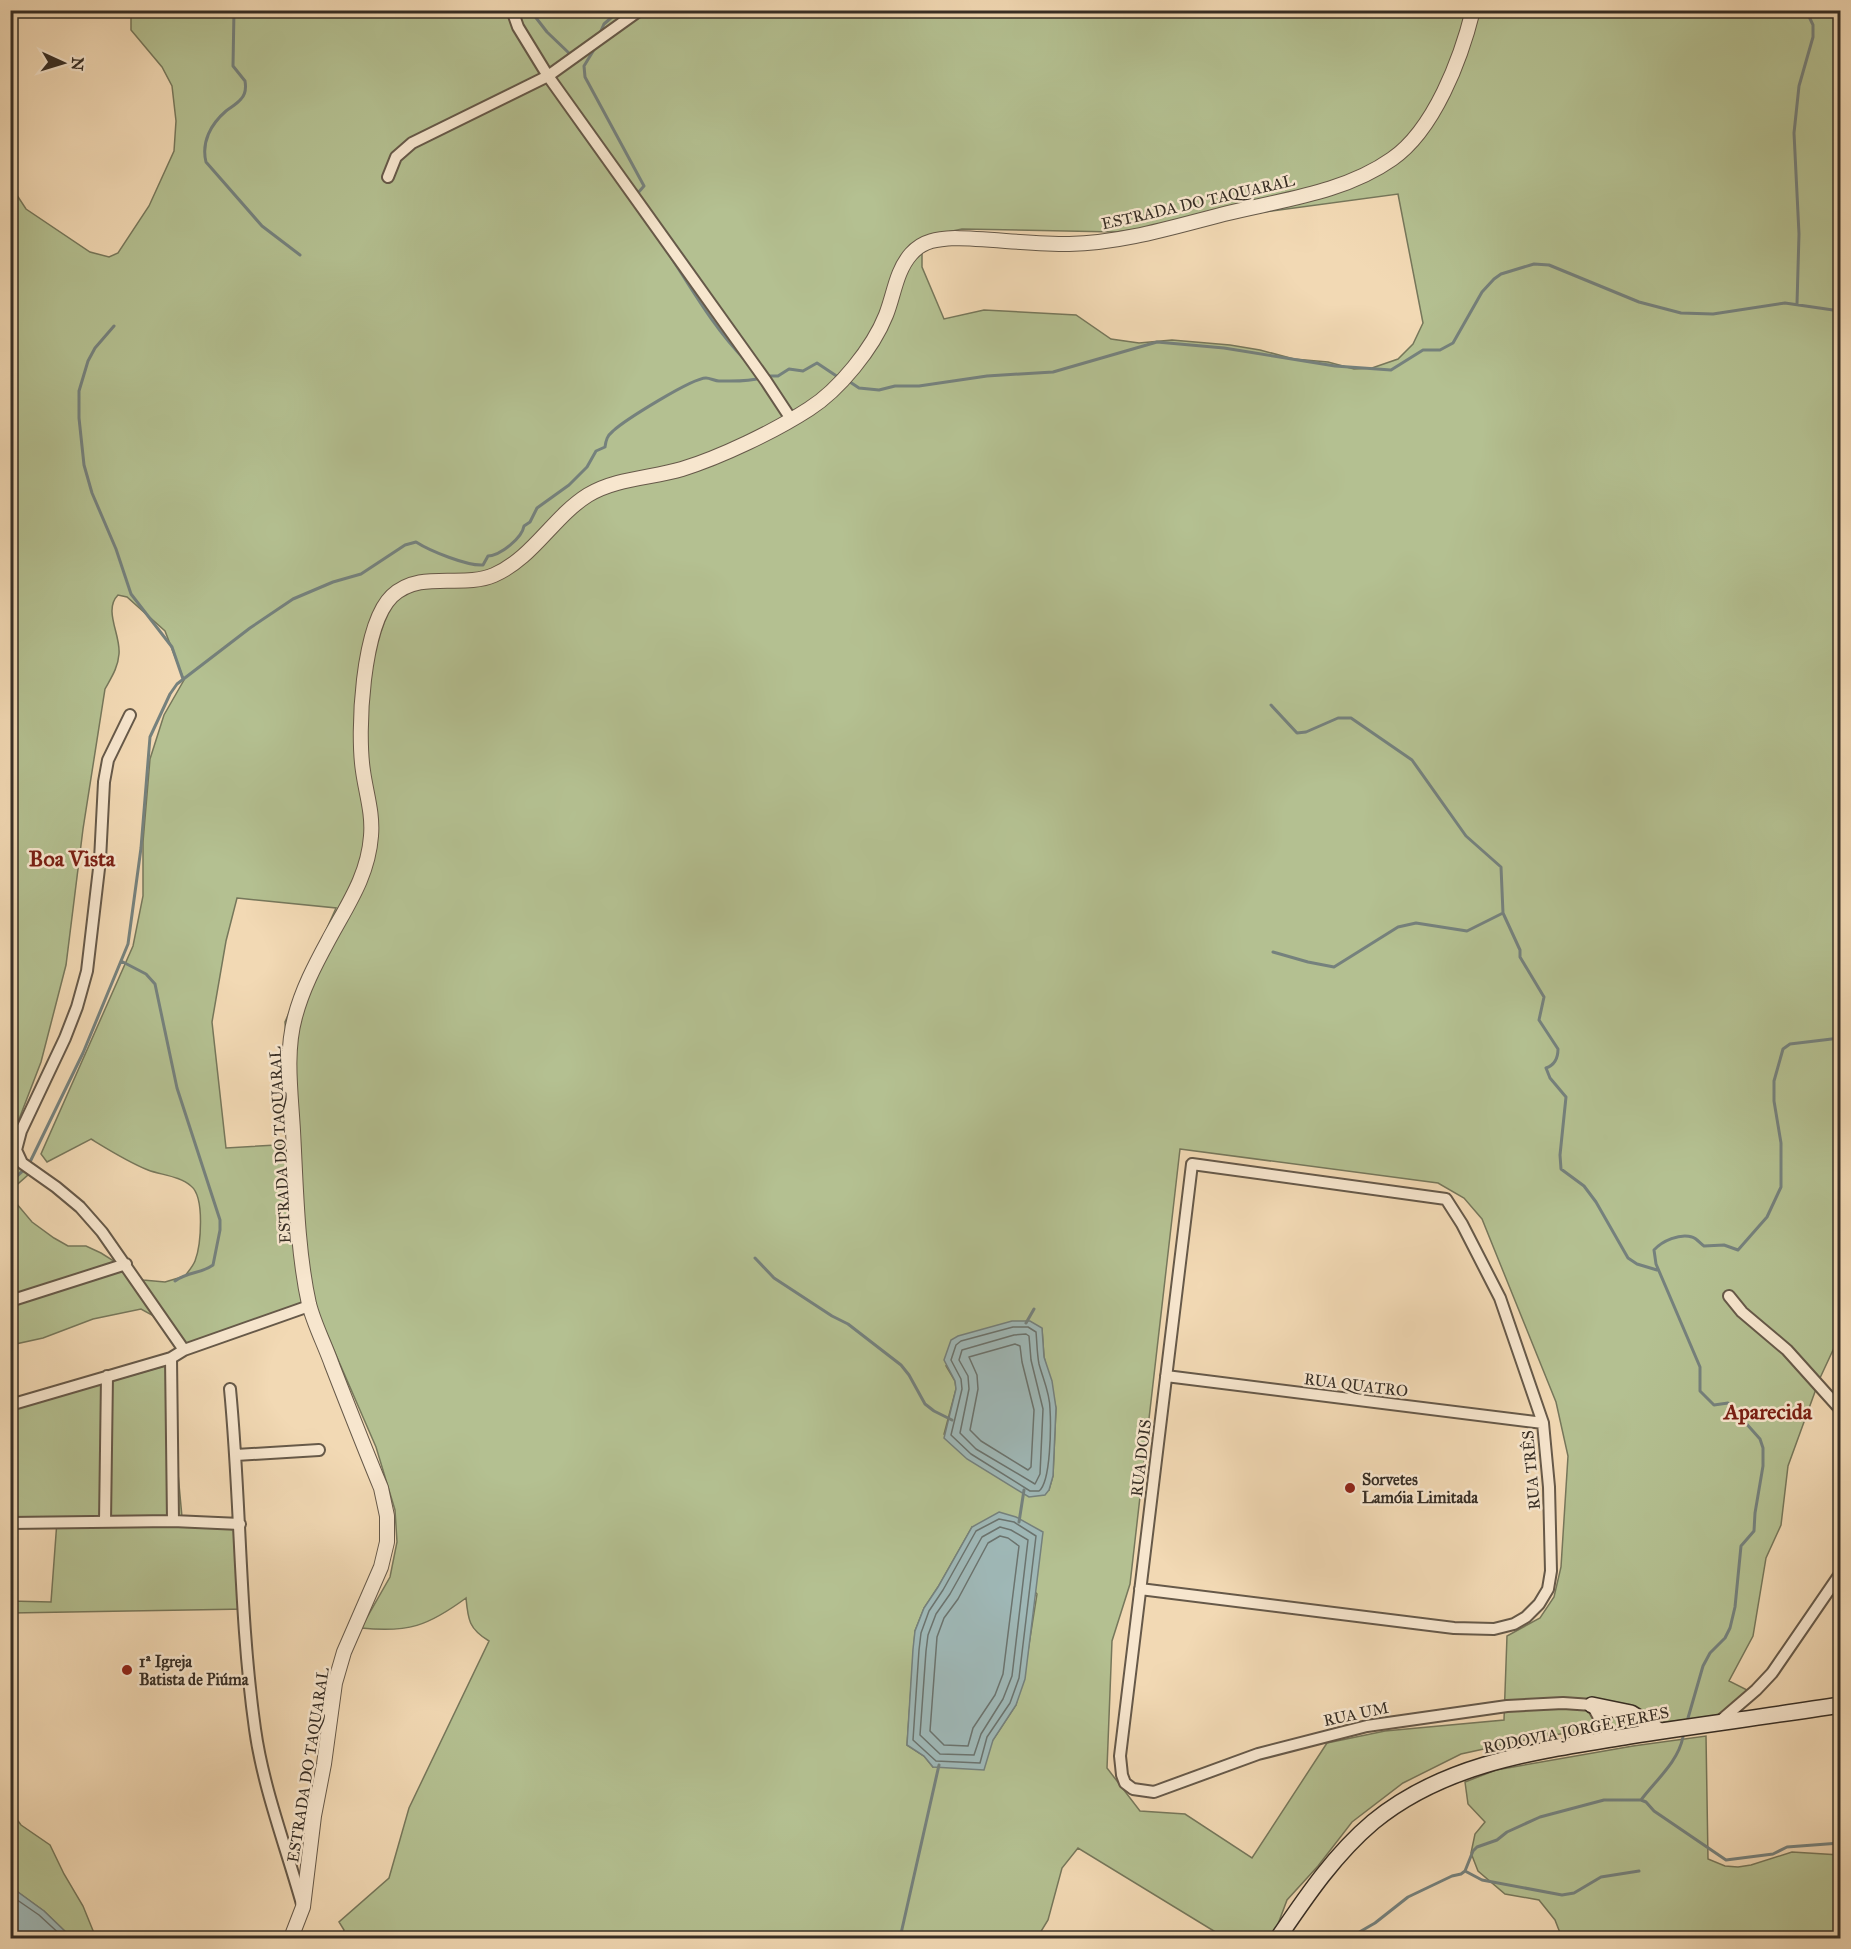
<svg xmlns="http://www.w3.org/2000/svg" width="1851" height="1949" font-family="'IM FELL Great Primer',serif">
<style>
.green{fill:#b4c091;stroke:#76775b;stroke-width:1.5;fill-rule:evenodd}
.water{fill:#9fb8b7;stroke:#75817d;stroke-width:1.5}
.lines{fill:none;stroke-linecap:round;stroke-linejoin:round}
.shore{stroke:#6b736e;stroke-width:1.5}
.stream{stroke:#75817d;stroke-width:3}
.minor-casing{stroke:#665949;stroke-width:14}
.tertiary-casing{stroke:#665949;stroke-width:16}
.secondary-casing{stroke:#372e25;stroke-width:18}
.minor{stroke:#f7e6ce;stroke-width:10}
.tertiary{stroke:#f7e6ce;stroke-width:14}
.secondary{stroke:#f7e6ce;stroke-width:15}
.poi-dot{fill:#8f2418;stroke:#f7e6ce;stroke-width:2}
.labels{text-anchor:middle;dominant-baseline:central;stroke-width:5;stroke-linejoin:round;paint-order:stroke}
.street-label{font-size:16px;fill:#372e25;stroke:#f7e6ce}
.poi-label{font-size:16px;font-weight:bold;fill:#372e25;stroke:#f7e6ce;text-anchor:start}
.district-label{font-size:22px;font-weight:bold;fill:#7a1f14;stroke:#f7e6ce}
</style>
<rect width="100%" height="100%" fill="#f2d9b4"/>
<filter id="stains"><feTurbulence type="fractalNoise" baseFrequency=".00333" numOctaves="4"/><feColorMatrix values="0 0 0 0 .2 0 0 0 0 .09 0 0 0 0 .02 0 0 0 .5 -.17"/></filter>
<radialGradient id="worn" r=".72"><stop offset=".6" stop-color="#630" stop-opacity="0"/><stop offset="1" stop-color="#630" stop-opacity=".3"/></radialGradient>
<path class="green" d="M 131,11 L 1840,11 L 1840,1335 L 1820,1378 L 1788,1466 L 1781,1525 L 1766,1558 L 1753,1636 L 1729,1681 L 1753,1693 L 1736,1714 L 1543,1736 L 1461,1754 L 1403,1783 L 1352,1822 L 1318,1866 L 1287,1900 L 1275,1932 L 1267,1938 L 1228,1938 L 1222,1936 L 1078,1848 L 1062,1868 L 1048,1920 L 1037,1938 L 342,1938 L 344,1930 L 339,1922 L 389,1878 L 409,1808 L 489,1641 C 469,1629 468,1620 466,1598 C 428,1626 408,1633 361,1628 L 390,1577 L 397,1542 L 395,1510 L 376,1447 L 316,1309 L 182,1347 L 163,1321 L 141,1309 L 93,1319 L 43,1338 L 11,1345 L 11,1197 L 32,1222 L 54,1238 L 68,1246 L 86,1246 L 101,1253 L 117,1263 L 130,1275 L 143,1280 L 165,1282 L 185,1276 C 188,1272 193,1266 195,1261 C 201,1245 205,1197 191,1186 C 180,1176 161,1175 148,1170 C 128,1162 109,1150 91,1139 L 47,1162 L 41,1154 L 133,946 L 143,896 L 143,842 L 150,759 L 164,715 L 184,680 L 165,631 L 127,597 L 118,595 C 103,610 121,635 119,654 C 118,668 111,678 105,689 L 83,829 L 66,965 L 41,1062 L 11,1140 L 11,186 L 26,209 L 90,252 L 109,257 L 118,253 L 149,206 L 174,151 L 176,121 L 172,86 L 162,67 L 131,30 ZM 1398,194 L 1423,323 L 1413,344 L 1398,359 L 1372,368 L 1354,369 L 1328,362 L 1294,359 L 1260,350 L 1230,345 L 1172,340 L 1139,343 L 1111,339 L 1076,315 L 984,310 L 944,319 L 922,267 L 922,249 L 943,233 L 962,229 L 1116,232 ZM 237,898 L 336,908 L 285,1022 L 294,1144 L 226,1148 L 212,1022 L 226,941 ZM 1180,1149 L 1438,1183 L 1464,1198 L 1482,1219 L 1556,1402 L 1568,1456 L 1561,1567 L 1554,1597 L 1540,1618 L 1507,1636 L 1504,1720 L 1385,1731 L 1327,1743 L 1252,1858 L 1185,1814 L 1140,1811 L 1107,1768 L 1112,1641 L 1130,1584 ZM 1042,1329 L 1044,1357 L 1056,1408 L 1053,1476 L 1049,1490 L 944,1434 L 956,1389 L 955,1381 L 946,1366 ZM 972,1527 L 1037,1594 L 1027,1657 L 1016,1705 L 993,1740 L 933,1767 L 924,1756 L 907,1745 L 915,1631 L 924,1608 L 938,1587 Z
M 10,1162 L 29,1174 L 11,1190 L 10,1190 Z
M 168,1365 L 182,1517 L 242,1532 L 246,1609 L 11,1613 L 10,1601 L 51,1602 L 57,1521 L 11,1520 L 11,1410 Z
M 1706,1736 L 1708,1859 L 1725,1866 L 1738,1867 L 1751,1865 L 1792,1852 L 1840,1855 L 1840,1938 L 1562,1938 L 1555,1920 L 1539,1900 L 1505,1894 L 1478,1871 L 1471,1853 L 1475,1834 L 1485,1822 L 1468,1804 L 1465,1782 L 1496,1770 L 1633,1746 Z
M 10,1810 L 21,1825 L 50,1845 L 64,1874 L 83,1906 L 96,1938 L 72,1938 L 44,1911 L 11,1887 Z"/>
<path class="water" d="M 1012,1321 L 1030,1321 L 1042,1328 L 1044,1357 L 1052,1381 L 1056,1408 L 1053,1476 L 1049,1490 L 1045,1495 L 1029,1497 L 967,1459 L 944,1438 L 956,1389 L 955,1381 L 944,1360 L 951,1340 L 958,1336 Z
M 999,1512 L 1016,1517 L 1043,1532 L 1025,1679 L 1016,1705 L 993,1740 L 984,1770 L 933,1767 L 924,1756 L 907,1745 L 913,1649 L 915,1631 L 924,1608 L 938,1587 L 972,1527 Z
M 11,1887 L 44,1911 L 72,1938 L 11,1938 Z"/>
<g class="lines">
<path class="shore" d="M 1013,1327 L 1028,1327 L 1036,1332 C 1037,1342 1037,1354 1039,1364 C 1043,1379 1050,1393 1050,1409 C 1051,1425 1051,1482 1039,1491 L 1030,1491 L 971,1454 L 951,1435 L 962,1389 L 961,1379 L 951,1360 L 956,1345 L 961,1341 Z
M 1014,1335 L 1026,1334 L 1029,1336 L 1031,1360 L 1043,1409 L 1040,1474 L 1035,1484 L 976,1449 L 960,1433 L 969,1389 L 968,1376 L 959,1360 L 962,1350 Z
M 1015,1344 L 1020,1346 L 1022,1362 L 1034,1410 L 1031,1467 L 1028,1470 L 981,1441 L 970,1430 L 978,1389 L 977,1375 L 969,1357 Z
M 999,1519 L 1014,1522 L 1036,1536 L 1019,1678 L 1010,1703 L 987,1737 L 980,1763 L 936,1761 L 913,1740 L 919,1650 L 921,1633 L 929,1611 L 943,1590 L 976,1531 Z
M 1000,1527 L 1011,1530 L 1028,1540 L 1012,1676 L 1003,1699 L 981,1734 L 974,1755 L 940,1754 L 920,1735 L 926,1651 L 928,1635 L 936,1614 L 950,1594 L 982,1537 Z
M 1000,1536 L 1008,1538 L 1019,1546 L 1003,1674 L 995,1695 L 973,1728 L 968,1746 L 944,1745 L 930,1731 L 937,1637 L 944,1618 L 958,1599 L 988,1543 Z
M 10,1895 L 39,1915 L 64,1938"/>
<path class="stream" d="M 234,10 L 233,66 L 245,81 C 246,87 246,94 241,99 C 237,104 231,107 226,111 C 211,124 201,142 206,162 L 262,226 L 300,255
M 530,10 L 547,32 L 571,55
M 600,33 L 604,24 L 620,10
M 595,48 L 584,66 L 585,77 L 644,186 L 637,194
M 578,127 L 601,158
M 669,254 C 693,291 714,328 745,360
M 1797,304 L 1799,234 L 1794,133 L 1799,86 L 1813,37 L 1813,25 L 1806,10
M 114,326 L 95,348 L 88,361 L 79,391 L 79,418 L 84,465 L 92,493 L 116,549 L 131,594 L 172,647 L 183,679
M 767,376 L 778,376 L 789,369 L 803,371 L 817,363 L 838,377
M 847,380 L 859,388 L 879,390 L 895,386 L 919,386 L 987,376 L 1053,372 L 1157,342 L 1224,348 L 1335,366 L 1391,370 L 1423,350 L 1440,350 L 1453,343 L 1482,292 L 1494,279 L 1501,274 L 1534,264 L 1549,265 L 1639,302 L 1681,313 L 1713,314 L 1785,303 L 1840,311
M 1271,705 L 1297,733 L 1306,732 L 1338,718 L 1351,718 L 1412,760 L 1466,836 L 1501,867 L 1503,913 L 1520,950 L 1520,957 L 1544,997 L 1539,1020 L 1558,1049 C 1558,1058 1555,1065 1546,1068 L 1550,1078 L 1566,1097 L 1560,1155 L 1561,1169 L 1584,1186 L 1596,1202 L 1628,1258 L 1637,1264 L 1657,1270
M 1273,952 L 1308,962 L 1334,967 L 1398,927 L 1416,923 L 1467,931 L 1503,913
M 121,961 L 146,974 L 155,984 L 177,1088 L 220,1220 L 220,1230 L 213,1265 C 201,1274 189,1271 175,1281
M 29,1164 L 83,1053 L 128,944 L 141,848 L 150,737 L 170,694 L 177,684 L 250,628 L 293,599 L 333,582 L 361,574 L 405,545 L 416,542 C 430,551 467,566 483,565 L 488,556 C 501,555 522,538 524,526 L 530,522 L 537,508 L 569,485 L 587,467 L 596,451 L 605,447 C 606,440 607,436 613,431 C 625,420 692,378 706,378 C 710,378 715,381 719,381 C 733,381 748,382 761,378
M 10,1182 L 25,1169
M 755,1258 L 774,1278 L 832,1316 L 848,1324 L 901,1365 L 909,1375 L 925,1404 L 934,1411 L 952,1420
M 1026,1323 L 1034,1309
M 1019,1522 L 1024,1490
M 1688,1718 L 1703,1666 L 1710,1653 L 1725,1638 L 1730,1628 L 1735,1607 L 1741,1546 L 1754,1531 L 1755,1513 L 1763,1466 L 1763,1448 L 1760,1439 L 1728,1403 L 1714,1405 L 1700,1391 L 1700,1367 L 1656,1264 L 1654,1250 C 1662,1241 1680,1233 1692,1237 C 1696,1238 1700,1243 1704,1246 L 1724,1245 L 1738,1250 L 1767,1217 L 1781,1187 L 1781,1143 L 1774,1101 L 1774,1081 L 1783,1049 L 1790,1044 L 1840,1038
M 1641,1800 C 1656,1780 1678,1762 1683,1737
M 1465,1871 L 1482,1880 L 1562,1895 L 1574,1893 L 1601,1877 L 1639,1871
M 900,1938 L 939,1765
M 1349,1938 L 1375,1923 L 1408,1897 L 1452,1876 L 1461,1874 L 1465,1871 L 1473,1851 L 1477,1847 L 1497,1840 L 1507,1832 L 1540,1817 L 1604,1800 L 1641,1800 L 1646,1802 L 1654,1811 L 1726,1860 L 1773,1854 L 1787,1847 L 1840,1843"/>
<defs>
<path id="minor" d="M 512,10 L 518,27 L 548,76 L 766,381 L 791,419
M 388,177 L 396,157 L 412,143 L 548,76 L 640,10
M 130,715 L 108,760 L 104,782 L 100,860 L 87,971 L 77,1007 L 65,1038 L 21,1131 L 16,1150 L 22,1163 L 56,1187 L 80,1207 L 102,1232 L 184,1350
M 1729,1296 L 1742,1312 L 1787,1350 L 1840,1409
M 10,1301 L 126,1264
M 171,1358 L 173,1521
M 1166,1376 L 1543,1423
M 230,1389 C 241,1502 239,1616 255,1729 C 263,1787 286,1847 302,1904
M 10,1405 L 171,1358 L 184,1350 L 309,1306
M 236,1455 L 319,1450
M 105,1522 L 107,1376
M 10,1523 L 173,1521 L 240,1524
M 1140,1589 L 1454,1628 L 1494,1629 L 1514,1624 L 1526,1617 L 1539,1604 L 1548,1589 L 1551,1571 L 1549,1487 L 1543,1423 L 1500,1298 L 1462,1224 L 1446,1199 L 1192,1164 L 1120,1756 L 1122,1775 L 1125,1783 L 1133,1789 L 1154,1792 L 1258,1754 L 1367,1726 L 1507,1706 L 1563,1703 L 1592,1705 L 1611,1739
M 1720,1721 L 1756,1690 L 1772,1673 L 1840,1574"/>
<path id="tertiary" d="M 291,1938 L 303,1907 L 314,1816 L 324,1764 L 335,1683 L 344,1652 L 381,1567 L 387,1542 L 387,1516 L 381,1488 C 364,1447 348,1406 332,1365 C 325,1345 314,1324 309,1304 C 297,1250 296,1186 293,1131 C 291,1094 285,1053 295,1017 C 302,990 315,965 328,941 C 346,907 368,877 371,836 C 373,813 366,793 363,771 C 357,732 362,625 392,596 C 421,569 462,589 494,575 C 533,558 553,517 588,495 C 616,478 652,478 682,469 C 721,457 775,431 809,409 C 839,390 873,348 886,315 C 894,295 896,271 911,254 C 923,240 938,239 955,238 C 993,239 1031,244 1069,244 C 1122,243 1173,227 1224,214 C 1280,200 1344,193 1392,159 C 1434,130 1461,59 1473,10"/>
<path id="secondary" d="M 1592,1705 L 1631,1713 L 1660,1731
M 1278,1938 C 1306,1897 1334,1855 1373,1822 C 1446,1762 1539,1751 1629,1736 C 1699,1725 1770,1716 1840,1705"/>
</defs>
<use href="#minor" class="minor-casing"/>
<use href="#tertiary" class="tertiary-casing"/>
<use href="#secondary" class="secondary-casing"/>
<use href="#minor" class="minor"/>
<use href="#tertiary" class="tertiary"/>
<use href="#secondary" class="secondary"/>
</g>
<g class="poi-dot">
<circle cx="1350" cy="1488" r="6"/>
<circle cx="127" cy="1670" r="6"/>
</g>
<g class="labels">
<g class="street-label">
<text transform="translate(1198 202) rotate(-13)">ESTRADA DO TAQUARAL</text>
<text transform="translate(280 1145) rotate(-93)">ESTRADA DO TAQUARAL</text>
<text transform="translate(1356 1385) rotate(7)">RUA QUATRO</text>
<text transform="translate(1141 1458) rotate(-83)">RUA DOIS</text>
<text transform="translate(1531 1470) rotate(-95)">RUA TRÊS</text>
<text transform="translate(1356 1714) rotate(-12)">RUA UM</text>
<text transform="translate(1576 1730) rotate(-11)">RODOVIA JORGE FERES</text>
<text transform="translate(308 1765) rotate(-81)">ESTRADA DO TAQUARAL</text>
</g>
<g class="poi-label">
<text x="1362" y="1479">Sorvetes<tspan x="1362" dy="18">Lamóia Limitada</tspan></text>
<text x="139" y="1661">1ª Igreja<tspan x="139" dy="18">Batista de Piúma</tspan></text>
</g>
<g class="district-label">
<text x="72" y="858">Boa Vista</text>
<text x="1768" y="1411">Aparecida</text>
</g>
</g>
<rect width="1851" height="1949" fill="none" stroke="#f2d9b4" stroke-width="36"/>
<rect x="12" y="12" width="1827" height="1925" fill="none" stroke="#372e25" stroke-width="3"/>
<rect x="18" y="18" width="1815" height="1913" fill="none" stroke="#372e25" stroke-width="1.5"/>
<g transform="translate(63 63) rotate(94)" stroke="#f7e6ce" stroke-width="4.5" paint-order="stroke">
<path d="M0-4.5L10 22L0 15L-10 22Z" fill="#372e25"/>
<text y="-9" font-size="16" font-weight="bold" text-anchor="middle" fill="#372e25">N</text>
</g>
<rect width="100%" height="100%" filter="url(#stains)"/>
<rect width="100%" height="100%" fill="url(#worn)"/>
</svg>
